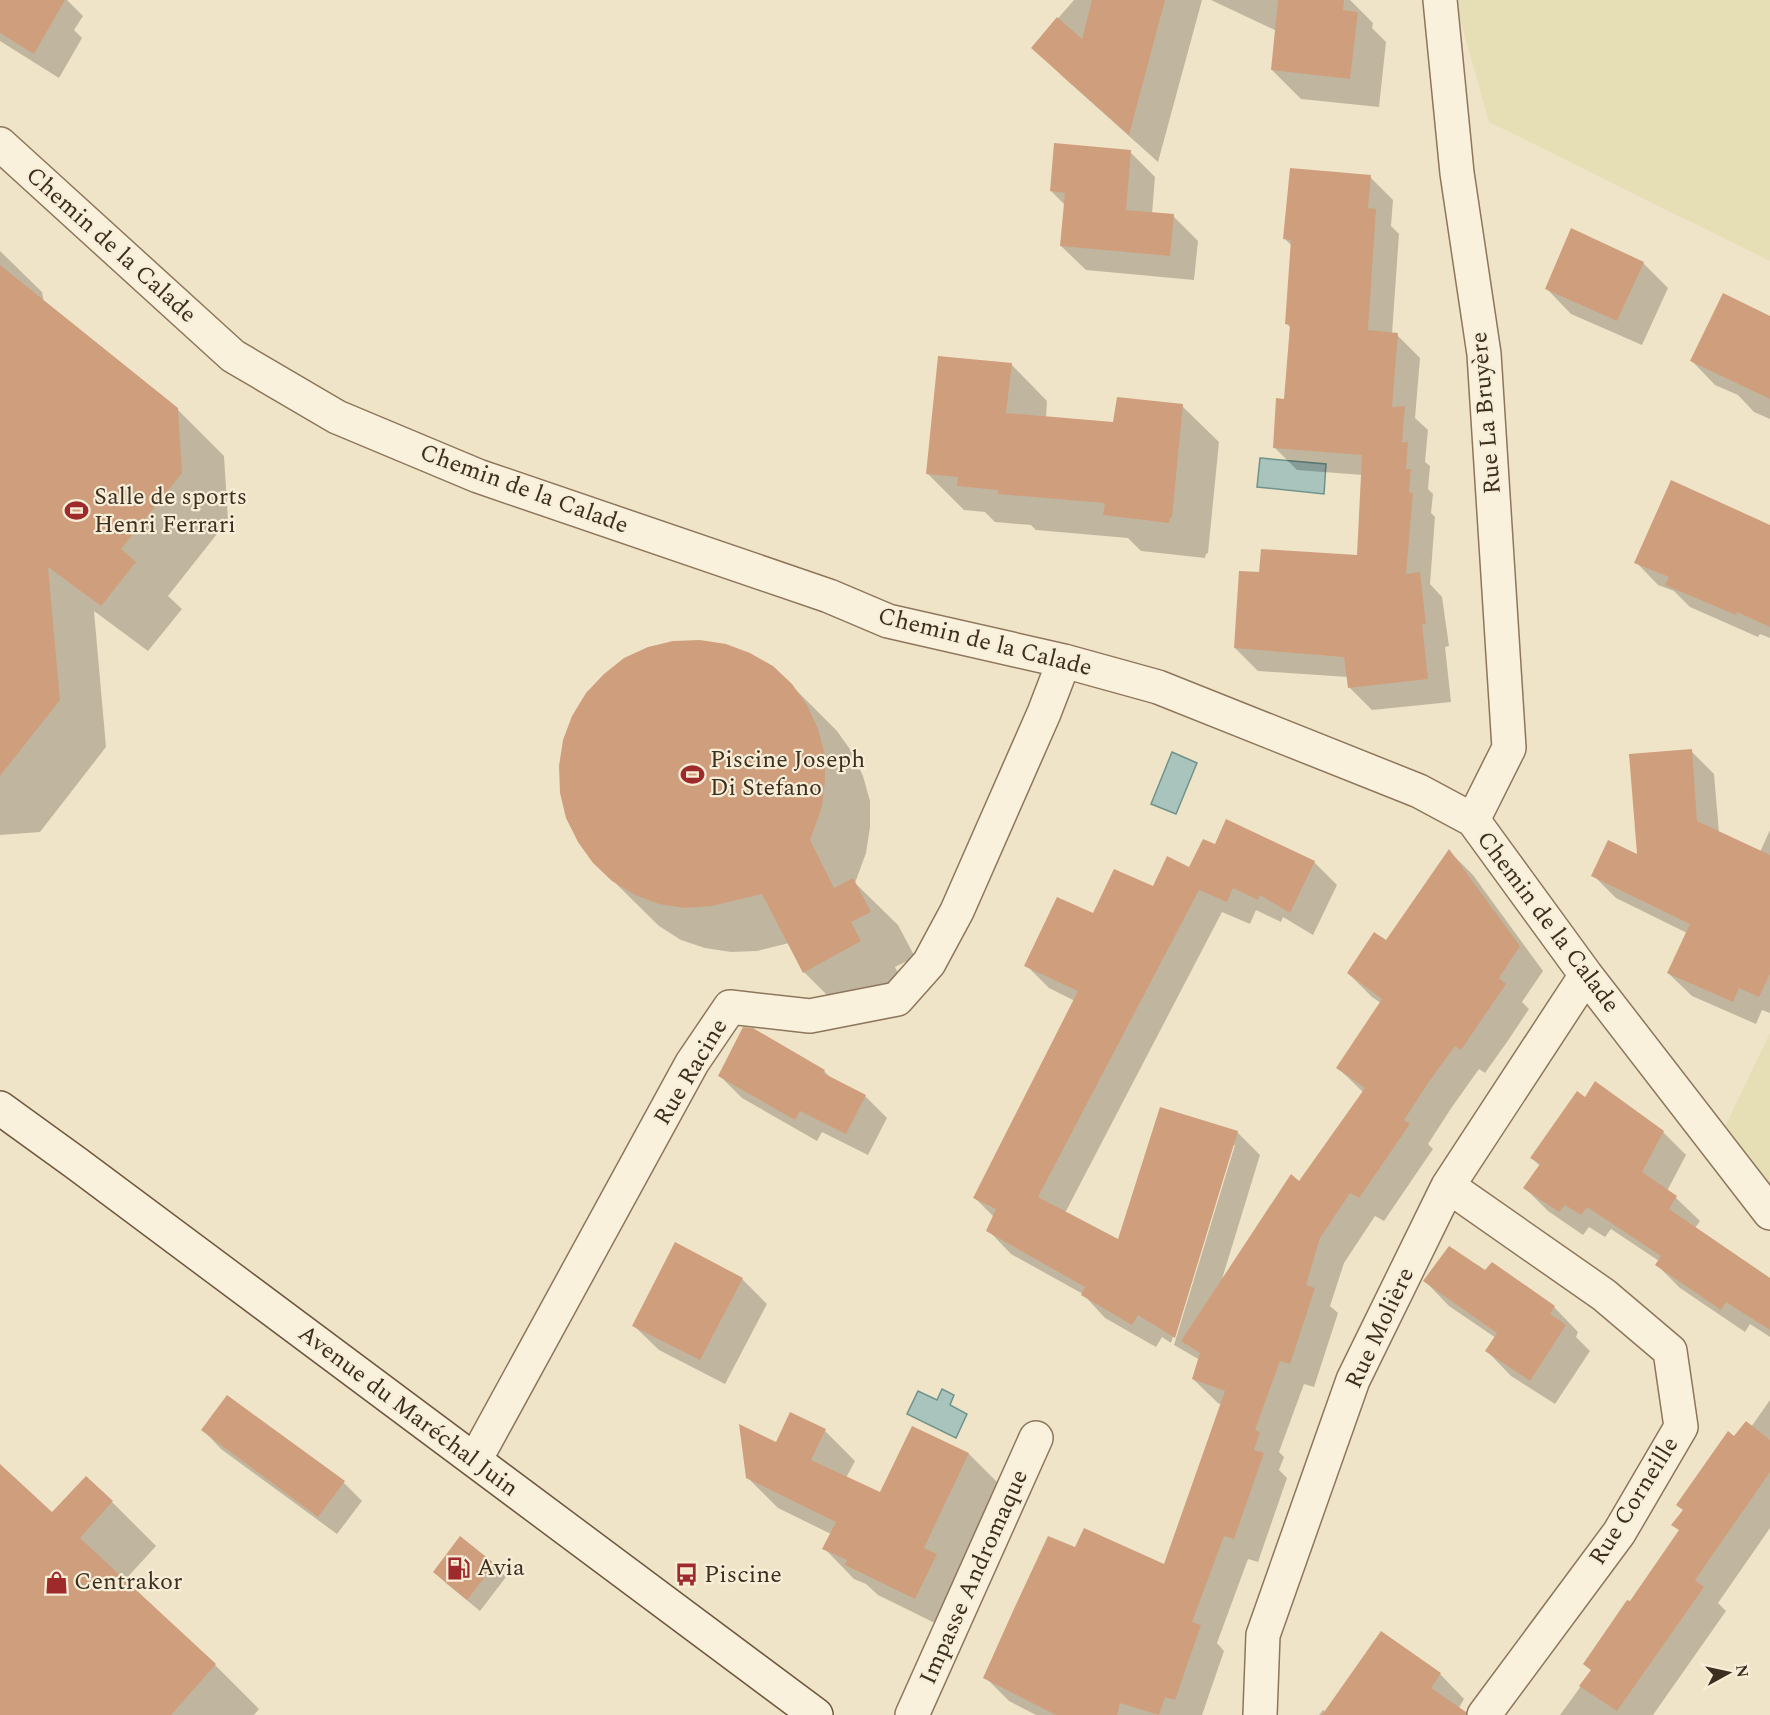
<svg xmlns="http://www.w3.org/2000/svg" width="1770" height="1715" font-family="Spectral,serif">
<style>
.farmland{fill:#e6deb5}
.water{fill:#a9c4bc;stroke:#6f938a;stroke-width:1.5}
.shadow{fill:#0003}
.building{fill:#cf9f7d}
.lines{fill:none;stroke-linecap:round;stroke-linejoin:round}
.street-casing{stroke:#8d765c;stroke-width:36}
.secondary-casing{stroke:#6f573f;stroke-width:36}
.street{stroke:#faf1dc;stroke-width:33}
.secondary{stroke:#faf1dc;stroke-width:33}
.labels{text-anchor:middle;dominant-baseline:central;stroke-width:4.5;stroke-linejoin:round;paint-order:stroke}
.street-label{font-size:24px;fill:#3d2e20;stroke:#f7eed8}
.poi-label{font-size:24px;fill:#3d2e20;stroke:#f7eed8;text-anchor:start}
</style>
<rect width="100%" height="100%" fill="#f0e4c8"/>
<path class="farmland" d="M 1458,0 L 1770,0 L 1770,261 L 1489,122 L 1460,19 Z
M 1770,1033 L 1770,1193 L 1722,1133 Z"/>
<path class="water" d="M 1260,458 L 1326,464 L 1324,494 L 1257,487 Z
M 1172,752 L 1197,763 L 1176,814 L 1151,804 Z
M 942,1389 L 954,1395 L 950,1405 L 967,1414 L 956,1438 L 907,1414 L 918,1391 L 937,1400 Z"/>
<path class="shadow" d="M 0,0 L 67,0 L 83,16 L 74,30 L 82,38 L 59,78 L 0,41 Z
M 1074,0 L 1202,0 L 1158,162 L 1062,76 L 1033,47 Z
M 1211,0 L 1350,0 L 1373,23 L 1372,28 L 1386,42 L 1379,107 L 1301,99 L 1272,70 L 1277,31 Z
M 1130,152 L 1155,177 L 1152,214 L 1173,216 L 1198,241 L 1194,280 L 1086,270 L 1061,246 L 1065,205 L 1051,191 Z
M 1370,177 L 1393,200 L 1391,226 L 1399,234 L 1392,334 L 1397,335 L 1420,358 L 1415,418 L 1428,430 L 1425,462 L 1430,466 L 1428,489 L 1433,494 L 1431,513 L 1435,517 L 1430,584 L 1442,597 L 1449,646 L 1445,647 L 1451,702 L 1372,710 L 1349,687 L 1348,677 L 1258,671 L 1235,648 L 1261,574 L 1358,557 L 1363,475 L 1297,470 L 1274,447 L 1285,401 L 1291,328 L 1287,324 L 1292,246 L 1285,239 Z
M 0,251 L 42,292 L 44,302 L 177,409 L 224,456 L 228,520 L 168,596 L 182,609 L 148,651 L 94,611 L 106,747 L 40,832 L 0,835 Z
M 1643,263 L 1668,288 L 1642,345 L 1571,314 L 1547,289 Z
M 1770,317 L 1770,419 L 1754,412 L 1738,395 L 1715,385 L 1692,361 Z
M 1011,364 L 1047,401 L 1046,418 L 1115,424 L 1182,406 L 1219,442 L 1208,553 L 1206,554 L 1205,558 L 1141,551 L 1128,538 L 1036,530 L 1031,525 L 995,522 L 985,512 L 964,510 L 928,474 Z
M 1770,526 L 1770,638 L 1760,634 L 1758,637 L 1690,607 L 1674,591 L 1658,585 L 1636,562 Z
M 791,685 L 837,731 L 852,752 L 863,776 L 870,801 L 870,827 L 866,853 L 855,883 L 898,925 L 915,957 L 895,967 L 905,987 L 849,1017 L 804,972 L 789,943 L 757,951 L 731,952 L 705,948 L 681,940 L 659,926 L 594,862 Z
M 1691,751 L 1714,774 L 1719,833 L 1760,852 L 1770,830 L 1770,1013 L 1762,1010 L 1756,1024 L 1692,996 L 1668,973 L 1687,933 L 1616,898 L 1593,875 L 1639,856 Z
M 1216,846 L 1314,862 L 1337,885 L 1313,935 L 1283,917 L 1281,922 L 1256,910 L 1250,924 L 1222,912 L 1065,1213 L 1119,1241 L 1237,1132 L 1260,1155 L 1222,1279 L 1300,1183 L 1364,1093 L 1338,1068 L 1381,1003 L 1372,997 L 1348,973 L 1386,942 L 1449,851 L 1473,875 L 1543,971 L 1522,1002 L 1529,1009 L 1507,1042 L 1485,1073 L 1479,1069 L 1452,1107 L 1428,1144 L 1433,1149 L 1384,1221 L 1375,1216 L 1344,1263 L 1330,1306 L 1338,1313 L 1314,1387 L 1304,1384 L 1279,1452 L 1284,1457 L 1279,1470 L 1287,1478 L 1258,1562 L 1248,1559 L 1217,1643 L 1224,1651 L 1202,1715 L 1036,1715 L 1009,1701 L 985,1677 L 1076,1549 L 1165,1566 L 1222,1405 L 1218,1403 L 1193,1379 L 1200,1360 L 1174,1345 L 1235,1145 L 1232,1145 L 1171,1343 L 1162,1337 L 1156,1347 L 1105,1318 L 1083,1294 L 1011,1254 L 988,1230 L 994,1217 L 975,1198 L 1075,1001 L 1049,988 L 1026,965 L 1093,915 L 1154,888 L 1190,869 Z
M 824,1071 L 832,1079 L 865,1096 L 887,1118 L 868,1155 L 822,1132 L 817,1141 L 742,1098 L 720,1076 Z
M 1585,1099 L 1663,1132 L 1686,1155 L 1667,1191 L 1676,1198 L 1700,1221 L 1695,1228 L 1770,1280 L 1770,1337 L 1750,1324 L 1745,1332 L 1680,1288 L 1657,1265 L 1659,1261 L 1611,1229 L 1605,1237 L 1589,1227 L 1583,1235 L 1548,1211 L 1525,1188 L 1540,1166 L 1532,1158 Z
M 1485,1272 L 1554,1307 L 1578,1332 L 1576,1337 L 1590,1351 L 1555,1404 L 1511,1376 L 1487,1351 L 1496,1338 L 1449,1306 L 1425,1281 Z
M 742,1279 L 767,1304 L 725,1384 L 659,1350 L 634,1326 Z
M 1770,1400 L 1770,1528 L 1718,1603 L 1726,1611 L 1653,1715 L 1560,1715 L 1592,1671 L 1584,1664 L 1630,1603 L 1680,1531 L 1673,1525 L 1735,1438 L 1751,1427 Z
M 913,1428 L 969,1454 L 999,1484 L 956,1575 L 967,1585 L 945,1628 L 878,1595 L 866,1584 L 854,1579 L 824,1548 L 831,1534 L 778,1508 L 748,1478 L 777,1444 L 825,1431 L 855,1461 L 846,1478 L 880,1494 Z
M 203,1430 L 344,1483 L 362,1501 L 337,1534 L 221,1449 Z
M 0,1467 L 52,1514 L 86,1478 L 112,1502 L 156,1546 L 124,1581 L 215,1665 L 259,1709 L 254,1715 L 0,1715 Z
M 460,1538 L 494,1565 L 506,1577 L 480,1611 L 447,1584 L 435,1572 Z
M 1440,1674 L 1464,1699 L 1456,1713 L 1458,1715 L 1319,1715 L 1323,1710 L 1326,1712 Z"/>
<path class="building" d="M 0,0 L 65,0 L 34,54 L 0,33 Z
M 1092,0 L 1165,0 L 1129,135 L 1031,48 L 1057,17 L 1082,39 Z
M 1278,0 L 1344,0 L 1343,10 L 1358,12 L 1350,79 L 1271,70 Z
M 1054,143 L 1131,150 L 1126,210 L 1174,214 L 1170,256 L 1060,246 L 1065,193 L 1050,191 Z
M 1290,168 L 1371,175 L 1368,208 L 1376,209 L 1368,330 L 1398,333 L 1392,407 L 1405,406 L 1402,442 L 1408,442 L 1406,469 L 1411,469 L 1409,492 L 1413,493 L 1406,574 L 1420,572 L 1426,624 L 1422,624 L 1428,679 L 1348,688 L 1344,657 L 1234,648 L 1239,571 L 1259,572 L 1261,549 L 1357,555 L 1362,455 L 1273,448 L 1276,398 L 1284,399 L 1290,325 L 1285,324 L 1291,240 L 1283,239 Z
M 1571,228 L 1644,262 L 1617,321 L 1545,289 Z
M 0,265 L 178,408 L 182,473 L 121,549 L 136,562 L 101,606 L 48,567 L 60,700 L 0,776 Z
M 1723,293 L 1770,316 L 1770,399 L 1690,361 Z
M 938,356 L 1012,363 L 1006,413 L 1113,422 L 1117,397 L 1183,404 L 1172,517 L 1170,518 L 1169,523 L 1103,515 L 1105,503 L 998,494 L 998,490 L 957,486 L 958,477 L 926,474 Z
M 1671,480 L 1770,525 L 1770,627 L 1737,612 L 1736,615 L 1665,585 L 1669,577 L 1634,563 Z
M 700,640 L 726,644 L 750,653 L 773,666 L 792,684 L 807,705 L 818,729 L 825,755 L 825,781 L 822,807 L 810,840 L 834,888 L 853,878 L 871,912 L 851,922 L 861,941 L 803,973 L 762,894 L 712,906 L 685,908 L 659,904 L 635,895 L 612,881 L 593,863 L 578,842 L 566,818 L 560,793 L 559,766 L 563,740 L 572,716 L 586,693 L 604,674 L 624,658 L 648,647 L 673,641 Z
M 1692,749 L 1697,821 L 1770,855 L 1770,974 L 1759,997 L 1739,988 L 1733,1002 L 1667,973 L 1690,924 L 1591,876 L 1608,840 L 1637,854 L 1629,754 Z
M 1226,819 L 1315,861 L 1290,913 L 1260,895 L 1258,900 L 1233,888 L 1227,902 L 1199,890 L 1038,1197 L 1118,1239 L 1160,1107 L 1238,1131 L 1175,1338 L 1138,1315 L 1132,1325 L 1081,1295 L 1085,1287 L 986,1231 L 996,1209 L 973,1198 L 1078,991 L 1024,966 L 1057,897 L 1093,913 L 1114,869 L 1153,886 L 1167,856 L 1189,867 L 1203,839 L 1215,844 Z
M 1449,849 L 1520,946 L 1499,978 L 1506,984 L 1461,1050 L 1455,1046 L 1428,1083 L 1404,1120 L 1410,1124 L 1359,1198 L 1350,1193 L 1320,1238 L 1306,1285 L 1315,1288 L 1290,1364 L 1280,1361 L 1255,1430 L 1260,1432 L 1254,1450 L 1264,1453 L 1234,1539 L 1224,1536 L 1192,1622 L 1201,1625 L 1175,1700 L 1165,1697 L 1159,1715 L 1120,1703 L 1117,1715 L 1056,1715 L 983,1678 L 1013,1611 L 1048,1536 L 1075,1547 L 1084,1528 L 1164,1564 L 1225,1391 L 1192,1379 L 1200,1353 L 1181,1341 L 1291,1174 L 1299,1181 L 1365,1088 L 1336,1068 L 1382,999 L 1347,973 L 1374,932 L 1386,940 Z
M 743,1027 L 753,1028 L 825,1070 L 823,1073 L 866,1095 L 846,1134 L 800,1111 L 795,1120 L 718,1076 Z
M 1595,1081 L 1664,1131 L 1642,1172 L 1677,1196 L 1669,1209 L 1770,1278 L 1770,1330 L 1726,1302 L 1721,1310 L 1689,1288 L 1655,1265 L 1661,1256 L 1587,1207 L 1581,1215 L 1565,1205 L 1559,1212 L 1523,1188 L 1540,1164 L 1530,1158 L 1577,1091 L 1585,1097 Z
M 675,1242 L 743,1278 L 700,1360 L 632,1326 Z
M 1449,1246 L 1485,1270 L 1492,1262 L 1555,1306 L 1550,1314 L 1566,1325 L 1530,1381 L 1485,1351 L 1497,1333 L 1423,1281 Z
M 227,1395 L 345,1481 L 318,1517 L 201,1430 Z
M 790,1412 L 826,1429 L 811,1460 L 880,1492 L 912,1426 L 969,1453 L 924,1548 L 937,1554 L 915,1599 L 845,1565 L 847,1560 L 822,1549 L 836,1522 L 746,1478 L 739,1424 L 776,1442 Z
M 1746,1421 L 1770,1440 L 1770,1472 L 1695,1580 L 1704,1587 L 1617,1711 L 1579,1686 L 1591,1670 L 1583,1664 L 1627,1600 L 1630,1601 L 1679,1530 L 1671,1525 L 1683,1510 L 1676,1505 L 1728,1431 L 1734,1436 Z
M 0,1464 L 52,1512 L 86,1476 L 113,1501 L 80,1538 L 216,1664 L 171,1715 L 0,1715 Z
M 460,1536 L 495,1564 L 467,1600 L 433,1572 Z
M 1381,1631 L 1441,1673 L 1431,1688 L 1466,1712 L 1466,1715 L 1322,1715 Z"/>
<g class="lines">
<defs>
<path id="street" d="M 1440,0 L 1457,173 L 1484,354 L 1509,748 L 1473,820
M 0,144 L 233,356 L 337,417 L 478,476 L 829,596 L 888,621 L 1064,661 L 1158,687 L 1419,791 L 1473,820 L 1586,975 L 1770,1213
M 1448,1186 L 1604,1295 L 1670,1351 L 1681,1427 L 1619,1533 L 1484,1715
M 475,1460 L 692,1063 L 730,1007 L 810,1016 L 897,999 L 929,963 L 957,911 L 1044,713 L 1064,661
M 912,1715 L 1036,1438
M 1260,1715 L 1263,1635 L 1353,1380 L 1448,1186 L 1586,975"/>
<path id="secondary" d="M 0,1108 L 76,1163 L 816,1715"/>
</defs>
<use href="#street" class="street-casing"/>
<use href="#secondary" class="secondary-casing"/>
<use href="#street" class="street"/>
<use href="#secondary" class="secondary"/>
</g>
<defs>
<symbol id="stadium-bare" viewBox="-9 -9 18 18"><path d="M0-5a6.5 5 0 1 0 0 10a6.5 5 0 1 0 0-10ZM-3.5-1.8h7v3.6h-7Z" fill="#9e2a2b" stroke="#f7eed8" stroke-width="2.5" paint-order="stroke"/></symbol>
<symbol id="fuel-bare" viewBox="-9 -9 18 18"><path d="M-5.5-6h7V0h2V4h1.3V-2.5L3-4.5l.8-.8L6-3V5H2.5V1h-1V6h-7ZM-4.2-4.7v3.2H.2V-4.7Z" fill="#9e2a2b" stroke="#f7eed8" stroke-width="2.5" paint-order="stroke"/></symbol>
<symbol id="bus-bare" viewBox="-9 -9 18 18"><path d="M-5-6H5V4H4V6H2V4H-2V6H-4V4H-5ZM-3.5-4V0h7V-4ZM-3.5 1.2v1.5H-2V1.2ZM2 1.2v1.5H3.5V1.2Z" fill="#9e2a2b" stroke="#f7eed8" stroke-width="2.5" paint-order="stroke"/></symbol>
<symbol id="shop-bare" viewBox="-9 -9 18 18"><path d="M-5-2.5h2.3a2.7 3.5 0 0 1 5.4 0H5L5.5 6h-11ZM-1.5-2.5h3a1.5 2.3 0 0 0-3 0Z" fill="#9e2a2b" stroke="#f7eed8" stroke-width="2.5" paint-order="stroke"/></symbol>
</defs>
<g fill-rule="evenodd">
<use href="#stadium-bare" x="60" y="494" width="33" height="33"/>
<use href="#stadium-bare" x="676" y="758" width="33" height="33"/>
<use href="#fuel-bare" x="442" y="1552" width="33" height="33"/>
<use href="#bus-bare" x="670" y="1558" width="33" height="33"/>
<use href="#shop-bare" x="40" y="1566" width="33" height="33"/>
</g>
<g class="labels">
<g class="street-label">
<text transform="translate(111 245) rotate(42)">Chemin de la Calade</text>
<text transform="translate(1486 413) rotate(-95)">Rue La Bruyère</text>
<text transform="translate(524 489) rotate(20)">Chemin de la Calade</text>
<text transform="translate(985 642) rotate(14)">Chemin de la Calade</text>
<text transform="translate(1548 922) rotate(53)">Chemin de la Calade</text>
<text transform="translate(691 1072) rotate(-59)">Rue Racine</text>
<text transform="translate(1380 1328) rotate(-65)">Rue Molière</text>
<text transform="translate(408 1411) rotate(37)">Avenue du Maréchal Juin</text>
<text transform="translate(1634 1501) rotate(-58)">Rue Corneille</text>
<text transform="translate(974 1577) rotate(-66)">Impasse Andromaque</text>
</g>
<g class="poi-label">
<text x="94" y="497">Salle de sports<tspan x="94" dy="28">Henri Ferrari</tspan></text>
<text x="710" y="760">Piscine Joseph<tspan x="710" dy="28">Di Stefano</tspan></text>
<text x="477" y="1568">Avia</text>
<text x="704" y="1575">Piscine</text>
<text x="74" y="1582">Centrakor</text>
</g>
</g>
<g transform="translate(1728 1673) rotate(82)" stroke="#f7eed8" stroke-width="4.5" paint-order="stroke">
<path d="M0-4.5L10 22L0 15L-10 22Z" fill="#3d2e20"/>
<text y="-9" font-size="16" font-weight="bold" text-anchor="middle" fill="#3d2e20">N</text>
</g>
</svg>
